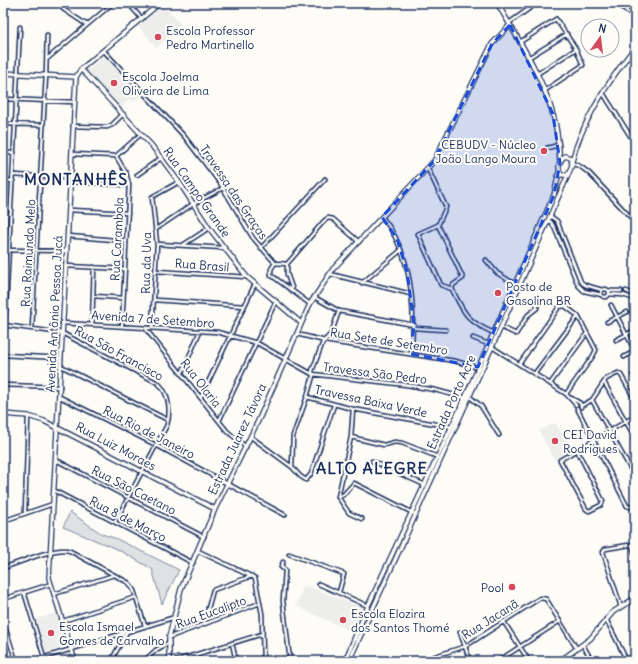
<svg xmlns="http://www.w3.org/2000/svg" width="638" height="664" font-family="Delius,sans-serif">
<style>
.built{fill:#edeeec}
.green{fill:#e0e1e3;stroke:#7e88a0}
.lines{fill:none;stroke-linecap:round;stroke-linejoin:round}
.street-casing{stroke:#1b2f5e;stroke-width:5.5}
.secondary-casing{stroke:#1b2f5e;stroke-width:6}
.street{stroke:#fdfcf7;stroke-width:2.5}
.secondary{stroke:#fdfcf7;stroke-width:3.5}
.marked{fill:#1d4ed8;fill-opacity:0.2;stroke:#1d4ed8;stroke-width:3;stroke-dasharray:8 5;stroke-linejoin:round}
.poi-dot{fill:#d1495b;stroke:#fdfcf7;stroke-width:1.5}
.labels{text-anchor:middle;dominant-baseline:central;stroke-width:4;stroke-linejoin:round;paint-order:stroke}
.poi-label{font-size:12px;fill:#1b2f5e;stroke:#fdfcf7;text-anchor:start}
.street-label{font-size:12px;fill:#1b2f5e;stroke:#fdfcf7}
.district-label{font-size:16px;font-weight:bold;letter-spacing:1px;fill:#1b2f5e;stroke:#fdfcf7}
</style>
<rect width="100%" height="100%" fill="#fdfcf7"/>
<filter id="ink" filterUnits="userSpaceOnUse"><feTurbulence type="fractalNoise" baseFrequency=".025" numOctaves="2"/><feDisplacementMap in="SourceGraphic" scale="8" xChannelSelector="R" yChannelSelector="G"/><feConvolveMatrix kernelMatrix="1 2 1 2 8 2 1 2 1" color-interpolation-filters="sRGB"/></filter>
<g filter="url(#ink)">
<path class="built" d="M 163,5 L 181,24 L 157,48 L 138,26 Z
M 104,56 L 141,96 L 133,102 L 129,99 L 120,108 L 86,71 Z
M 554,423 L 557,425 L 571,451 L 555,460 L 539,431 Z
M 304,585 L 364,608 L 353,632 L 296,606 Z
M 56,613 L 66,646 L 46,653 L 36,619 Z"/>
<path class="green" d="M 70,512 L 102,534 L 117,539 L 179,570 L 162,604 L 152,569 L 119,550 L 63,527 Z"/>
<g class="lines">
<defs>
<path id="street" d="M 70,3 L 63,9 L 87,25
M 128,3 L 142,19
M 616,3 L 635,17
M 509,23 L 537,3
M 520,42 L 556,19 L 576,49 L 583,65 L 544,91
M 104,51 L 184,136 L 220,183 L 253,238 L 275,263 L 271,269 L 271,275 L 310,304
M 528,58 L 567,34
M 47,59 L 113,3
M 537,74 L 576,49
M 603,93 L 634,142
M 3,99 L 74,102
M 3,124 L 43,125
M 73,126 L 107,127 L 112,125 L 123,114
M 547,148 L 559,145
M 3,153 L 14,153
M 72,154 L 116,156
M 116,156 L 126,173 L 129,185 L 122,326
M 116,156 L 141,134
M 572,163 L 581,167 L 589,173 L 635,222
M 428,169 L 446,207 L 438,225 L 463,278 L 453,285 L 452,289 L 441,285 L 418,234 L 438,225
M 13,175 L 71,178
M 137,175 L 161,158
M 3,180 L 13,181
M 71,182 L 129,185
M 3,209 L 11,209
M 69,210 L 128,213
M 550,216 L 557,221 L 581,282 L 585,285 L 602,290
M 382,217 C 412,253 416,308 411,354
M 548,221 L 551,222 L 555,229 L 578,285 L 584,291 L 602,295
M 156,229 L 193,204 L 223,188
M 68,236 L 126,241
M 3,237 L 9,238
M 157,244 L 224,248
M 183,245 L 209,228
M 261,248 L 325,179
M 9,250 L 66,251
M 486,260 L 497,273 L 515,284
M 275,263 L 287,264 L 324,221 L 328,218 L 333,219 L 359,242
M 287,264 L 287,274 L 292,288
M 66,266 L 125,269
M 156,271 L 247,277
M 330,274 L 411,294
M 362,283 L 400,251
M601 293a4 4 0 1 1 8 0a4 4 0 1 1-8 0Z
M 452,289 C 464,314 468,322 494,333
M 609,291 L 621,291
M 626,291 L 635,295
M 609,294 L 623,295 L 635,299
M 93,296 L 123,298
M 314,297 L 339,311 L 414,325
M 155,300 L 244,306
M 611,305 L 635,351
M 607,322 L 627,312
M 62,323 L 217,332 L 257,343 L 312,374 L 407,385 L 435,390 L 465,398
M 92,324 L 94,267
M 3,325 L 62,333 L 158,383 C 169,393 171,411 167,425 L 115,522
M 5,325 L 20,27
M 501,327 L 516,334 L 528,315 L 537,308 L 537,297
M 32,328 L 46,75 L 47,35
M 145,328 L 227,431 L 246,447
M 152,328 L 157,244 L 152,197 L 179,182
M 414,328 L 446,330
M 297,334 L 325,341 L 455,361 L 479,368
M 473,338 L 488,344
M 616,340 L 635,330
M 492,347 L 566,394 L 576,405
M 3,355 L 61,358
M 624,357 L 635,351
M 520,363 L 559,307 L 565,306 L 578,316 L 596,350 L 593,356 L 566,394
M 61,366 L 168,420
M 182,373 L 200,331
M 535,373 L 578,316
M 633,375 L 635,374
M 604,382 L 635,438
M 550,384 L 587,333
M 3,385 L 60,387
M 3,390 L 3,385
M 60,397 L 156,445 L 285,515
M 201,397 L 255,284
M 307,397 L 353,409 L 452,427
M 470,397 L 481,406 L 499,435
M 571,398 L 580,403 L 581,407
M 592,400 L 635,477
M 581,406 L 592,400 L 606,379 L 618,373 L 621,375 L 635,400
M 577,408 L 627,506 L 630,507 L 635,504
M 353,409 L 351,437 L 338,497 L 349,513 L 362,519
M 219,421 L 276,301
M 251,437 L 292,467 L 300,476 L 306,480 L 311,474 L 334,405
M 351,437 L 384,445 L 395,442 L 402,443 L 438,457
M 577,450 L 603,501 L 601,505 L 589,511 L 586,509 L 560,460 L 635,416
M 56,460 L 204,537
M 372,461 L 425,485
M 292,467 L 293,436 L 307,397 L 313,376 L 312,371 L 323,342 L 331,334 L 339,311
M 55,491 L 193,563
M 338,497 L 343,495 L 354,483 L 415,514
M 25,513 L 28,416
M 3,521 L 53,504
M 632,545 L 635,555
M 198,551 L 255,578 L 262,614 L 263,661
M 289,554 L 344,574 L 339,592
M 283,562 L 281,567 L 285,570 L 283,601 L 290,661
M 3,568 C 19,563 56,546 70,551 L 129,583 L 134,591 L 145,626
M 319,584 L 368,606
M 24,592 L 44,657
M 54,594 L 114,575
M 3,599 L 51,584
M 631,601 L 635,610
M 621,607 L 603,552 L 605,549 L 635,544
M 606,619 L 627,661
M 3,621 L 16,661
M 63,621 L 136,597
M 504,622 L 529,661
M 204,623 L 213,590 L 252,576
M 460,632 L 470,661
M 170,637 L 260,603
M 232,643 L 236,661
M 583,645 L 592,661
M 196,655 L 197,661
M 33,661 L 172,618
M 111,661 L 127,632
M 144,661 L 156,650 L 168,643
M 175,661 L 262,634
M 420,661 L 466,646 L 540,598 L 546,599 L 577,649
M 498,661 L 560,621"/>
<path id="secondary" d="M 497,3 C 517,37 543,77 553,115 C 558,131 559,147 560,163
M 81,69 L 152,146 L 179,182 L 209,228 L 247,277 L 300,322
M 3,73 L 76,77
M 565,156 L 571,158 L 572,165 L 568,175 L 561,175 C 557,168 559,160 565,156 Z
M 572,161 C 582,122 610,79 635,47
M 3,414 L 28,416 L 44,421 L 215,509
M 75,661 L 49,578 L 76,77 L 81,69 L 160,3
M 169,661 L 169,637 L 181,589 L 215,509 L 259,419 L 310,304 L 333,269 L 434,161 L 492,44 L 510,25
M 345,661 L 368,606 L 465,398 L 515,284 L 554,195 L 559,172
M 349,661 L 501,327 L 568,175
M 560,661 L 590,639 L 613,612 L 635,598"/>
</defs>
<use href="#street" class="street-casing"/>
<use href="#secondary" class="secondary-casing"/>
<use href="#street" class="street"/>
<use href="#secondary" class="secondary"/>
</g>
</g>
<path class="marked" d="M 510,25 L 553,114 L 560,163 L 554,195 L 478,367 L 411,354 L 414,325 L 407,271 L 397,239 L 382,217 L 434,161 L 492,44 Z"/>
<g class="poi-dot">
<circle cx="158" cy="37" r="4"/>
<circle cx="114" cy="83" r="4"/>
<circle cx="544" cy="151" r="4"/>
<circle cx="498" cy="293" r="4"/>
<circle cx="555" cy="441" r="4"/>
<circle cx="512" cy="587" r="4"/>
<circle cx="343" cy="620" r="4"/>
<circle cx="51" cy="633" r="4"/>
</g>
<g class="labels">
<g class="poi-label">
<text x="166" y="30">Escola Professor<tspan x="166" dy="14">Pedro Martinello</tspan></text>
<text x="122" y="76">Escola Joelma<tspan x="122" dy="14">Oliveira de Lima</tspan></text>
<text x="536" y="144" text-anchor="end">CEBUDV - Núcleo<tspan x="536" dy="14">João Lango Moura</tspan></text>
<text x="506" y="286">Posto de<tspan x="506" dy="14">Gasolina BR</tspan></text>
<text x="563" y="434">CEI David<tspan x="563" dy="14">Rodrigues</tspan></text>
<text x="504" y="587" text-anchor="end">Pool</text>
<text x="351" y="613">Escola Elozira<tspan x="351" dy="14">dos Santos Thomé</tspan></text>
<text x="59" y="626">Escola Ismael<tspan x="59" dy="14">Gomes de Carvalho</tspan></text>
</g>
<g class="street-label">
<text transform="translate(197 192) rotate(55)">Rua Campo Grande</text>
<text transform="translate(234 192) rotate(56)">Travessa das Graças</text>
<text transform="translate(117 239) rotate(-87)">Rua Carambola</text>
<text transform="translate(28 253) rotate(-87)">Rua Raimundo Melo</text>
<text transform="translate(146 263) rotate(-89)">Rua da Uva</text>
<text transform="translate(202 265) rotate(4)">Rua Brasil</text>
<text transform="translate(54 314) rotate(-87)">Avenida Antônio Pessoa Jucá</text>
<text transform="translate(153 319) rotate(4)">Avenida 7 de Setembro</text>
<text transform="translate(389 341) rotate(9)">Rua Sete de Setembro</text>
<text transform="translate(119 353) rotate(29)">Rua São Francisco</text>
<text transform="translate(375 373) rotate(7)">Travessa São Pedro</text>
<text transform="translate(201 383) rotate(52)">Rua Olaria</text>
<text transform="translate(371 401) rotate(12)">Travessa Baixa Verde</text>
<text transform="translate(451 402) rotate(-66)">Estrada Porto Acre</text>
<text transform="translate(149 432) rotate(27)">Rua Rio de Janeiro</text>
<text transform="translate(237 439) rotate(-65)">Estrada Juarez Távora</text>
<text transform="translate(116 446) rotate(28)">Rua Luiz Moraes</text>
<text transform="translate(134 490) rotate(27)">Rua São Caetano</text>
<text transform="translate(128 519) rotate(27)">Rua 8 de Março</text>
<text transform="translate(211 612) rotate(-20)">Rua Eucalipto</text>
<text transform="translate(490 619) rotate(-32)">Rua Jacanã</text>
</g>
<g class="district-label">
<text x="76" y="179">MONTANHÊS</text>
<text x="372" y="468">ALTO ALEGRE</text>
</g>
</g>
<rect width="638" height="664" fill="none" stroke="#fdfcf7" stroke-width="16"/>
<rect x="8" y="8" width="622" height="648" fill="none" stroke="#1b2f5e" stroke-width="1.5" filter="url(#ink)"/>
<g transform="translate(600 38) rotate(14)"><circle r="19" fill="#fdfcf7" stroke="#a3aaba"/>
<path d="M0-3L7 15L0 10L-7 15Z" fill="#d1495b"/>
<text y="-6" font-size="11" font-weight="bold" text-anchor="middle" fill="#1b2f5e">N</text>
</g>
</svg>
